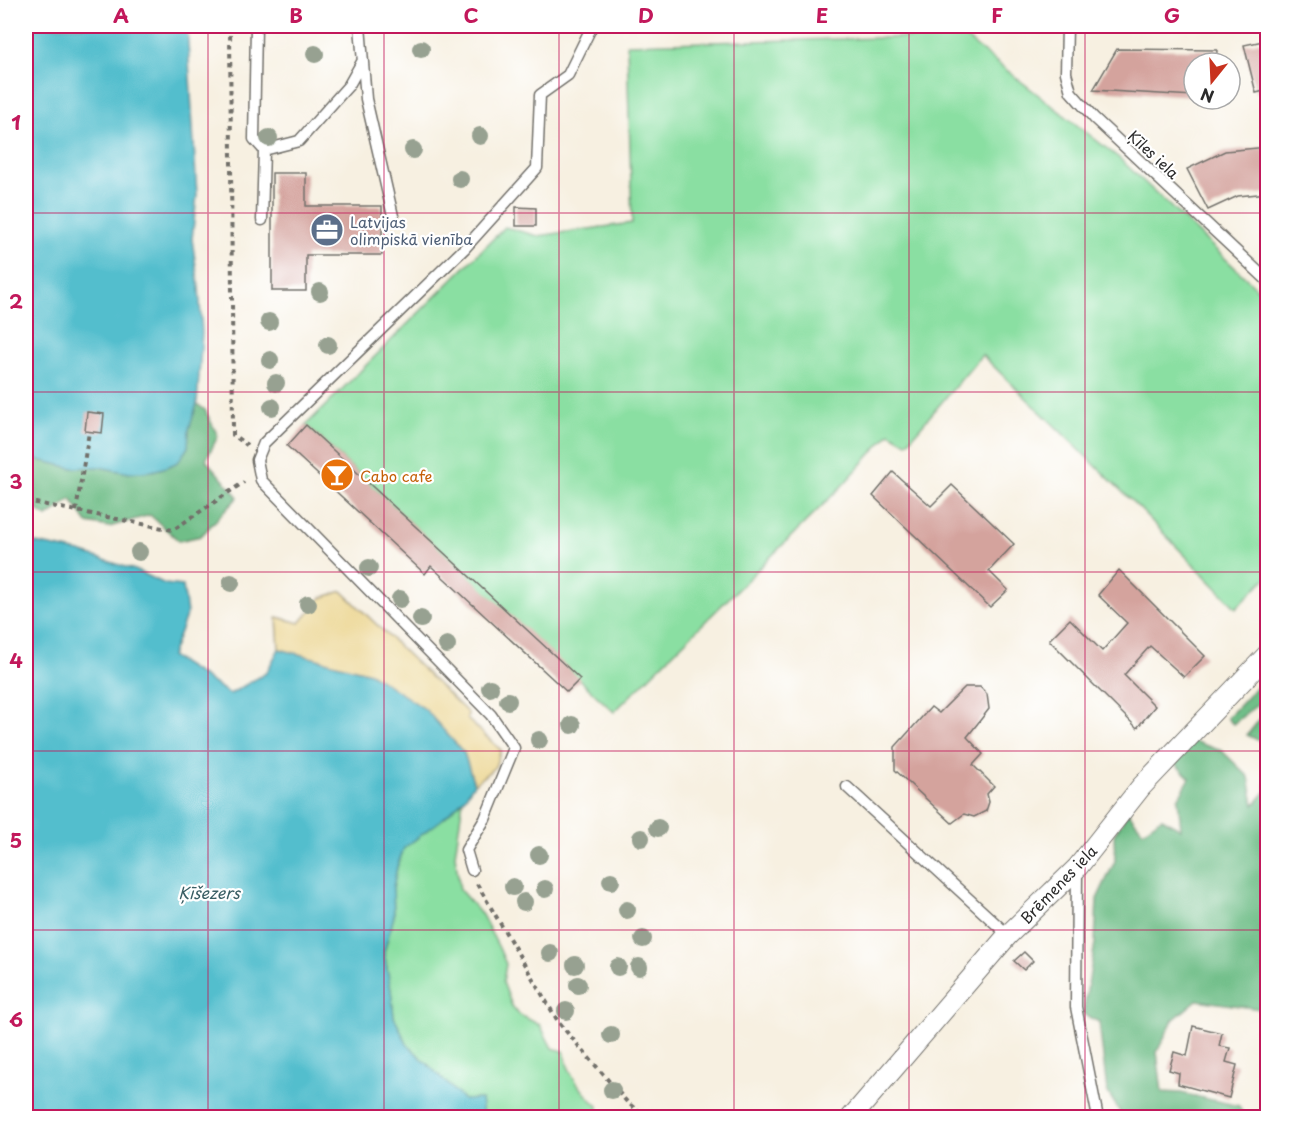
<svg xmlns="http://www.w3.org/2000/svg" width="1293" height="1143" font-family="'Playpen Sans',sans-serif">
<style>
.green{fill:#8adfa2;stroke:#5a8566;stroke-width:1.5}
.forest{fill:#6fbe88;stroke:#4d745a;stroke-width:1.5}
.sand{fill:#eeda9e;stroke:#8c8264;stroke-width:1.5}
.water{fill:#52becd;stroke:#3e747c;stroke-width:1.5}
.building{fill:#d4a39d}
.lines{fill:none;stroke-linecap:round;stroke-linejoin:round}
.lane-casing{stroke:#72706b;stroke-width:13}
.street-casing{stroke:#72706b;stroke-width:22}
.path{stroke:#72706b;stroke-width:4;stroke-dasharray:4.5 4.5;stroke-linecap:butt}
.lane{stroke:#fff;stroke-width:10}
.street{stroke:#fff;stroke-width:20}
.tree{fill:#97a191}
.grid{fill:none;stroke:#c2185b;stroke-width:1.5;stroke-opacity:0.55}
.labels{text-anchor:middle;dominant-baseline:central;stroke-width:4.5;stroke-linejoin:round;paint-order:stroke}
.street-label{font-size:15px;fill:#2b2b2b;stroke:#fff}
.service-label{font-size:15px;fill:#4e5e75;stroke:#fff;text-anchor:start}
.food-label{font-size:15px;fill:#c56008;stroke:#fff;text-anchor:start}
.water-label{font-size:16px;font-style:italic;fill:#395e64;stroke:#fff}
.neatline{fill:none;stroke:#c2185b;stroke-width:2}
.grid-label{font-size:20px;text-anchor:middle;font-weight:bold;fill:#c2185b}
</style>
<rect width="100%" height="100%" fill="#fff"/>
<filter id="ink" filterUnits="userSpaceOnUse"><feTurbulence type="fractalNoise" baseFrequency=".0167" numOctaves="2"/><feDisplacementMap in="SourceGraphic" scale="12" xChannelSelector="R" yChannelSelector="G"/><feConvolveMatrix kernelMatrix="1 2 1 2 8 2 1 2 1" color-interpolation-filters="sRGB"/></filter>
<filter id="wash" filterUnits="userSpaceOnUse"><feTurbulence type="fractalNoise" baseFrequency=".008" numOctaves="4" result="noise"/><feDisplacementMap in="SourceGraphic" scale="24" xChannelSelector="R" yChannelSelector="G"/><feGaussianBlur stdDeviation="1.35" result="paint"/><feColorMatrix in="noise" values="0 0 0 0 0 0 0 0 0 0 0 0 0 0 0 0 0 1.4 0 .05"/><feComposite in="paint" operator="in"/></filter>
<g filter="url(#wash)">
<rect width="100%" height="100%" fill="#f7f0e1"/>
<path class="green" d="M 963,36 L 1119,158 L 1267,298 L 1267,577 L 1236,608 L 1140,509 L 982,355 L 907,443 L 890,433 L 841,487 L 614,712 L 306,425 L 505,227 L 538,236 L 632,223 L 627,44 Z
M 463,800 L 455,855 L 460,890 L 482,915 L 499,948 L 506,964 L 503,982 L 512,1006 L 520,1015 L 540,1025 L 552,1048 L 564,1051 C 567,1073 581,1091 598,1106 L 597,1115 L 600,1117 L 483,1117 L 481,1099 L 464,1100 L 407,1044 L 394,1017 L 391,990 L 384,952 L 394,916 L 393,888 L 397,867 L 404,848 L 445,817 Z"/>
<path class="forest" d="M 197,404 L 205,410 L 218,436 L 206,460 L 238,497 L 201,536 L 179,541 L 150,515 L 109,527 L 87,523 L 71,499 L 47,517 L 28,503 L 26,492 L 26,457 L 72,468 L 99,467 L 129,473 L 152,471 L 167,467 L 178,462 L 188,447 L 189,429 Z
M 1267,676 L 1267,697 L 1233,724 L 1227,718 Z
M 1267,718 L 1267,1010 L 1197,1000 L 1173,1020 L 1157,1052 L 1162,1092 L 1181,1093 L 1239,1106 L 1244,1117 L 1123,1117 L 1107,1091 L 1099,1022 L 1083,1014 L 1095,943 L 1097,899 L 1115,861 L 1114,835 L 1128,812 L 1143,831 L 1162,818 L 1181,829 L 1178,799 L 1190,778 L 1172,761 L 1193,741 L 1222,751 L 1249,777 L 1254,805 L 1266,791 L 1264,743 L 1247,735 L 1260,719 Z"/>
<path class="sand" d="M 342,591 L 468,713 L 467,719 L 501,750 L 495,767 L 474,784 L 464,753 L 370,673 L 279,649 L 277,617 L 300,623 L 321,598 Z"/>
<path class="water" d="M 26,26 L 187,26 L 197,195 L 192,239 L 199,287 L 202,333 L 197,404 L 189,429 L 188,447 L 178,462 L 167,467 L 152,471 L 129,473 L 99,467 L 72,468 L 26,457 Z
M 26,541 L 80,552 L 138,571 L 165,584 L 183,586 L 187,613 L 171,656 L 230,694 L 266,673 L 279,649 L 370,673 L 425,709 L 464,753 L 474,784 L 463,800 L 445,817 L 404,848 L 397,867 L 393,888 L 394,916 L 384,952 L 391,990 L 394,1017 L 407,1044 L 464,1100 L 481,1099 L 483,1117 L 26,1117 Z"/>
<g id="blocks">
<path class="building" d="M 1268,40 L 1268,90 L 1256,93 L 1244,45 Z
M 1117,49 L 1217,50 L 1216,63 L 1194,63 L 1194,96 L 1093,90 Z
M 1268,147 L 1268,193 L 1238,196 L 1208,210 L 1187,169 L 1225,151 Z
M 272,173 L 306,173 L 306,206 L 382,206 L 382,255 L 306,255 L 306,291 L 272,291 Z
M 516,207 L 536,208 L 536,226 L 516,226 Z
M 87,412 L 104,414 L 102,433 L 85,431 Z
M 306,425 L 580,679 L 567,692 L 431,566 L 425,574 L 287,446 Z
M 893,472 L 931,506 L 952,485 L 1014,544 L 989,571 L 1008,590 L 990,607 L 873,496 Z
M 1119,570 L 1205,656 L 1184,677 L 1150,646 L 1124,675 L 1155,706 L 1137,728 L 1049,640 L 1070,619 L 1102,651 L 1127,623 L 1098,595 Z
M 965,687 L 980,687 L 987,694 L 989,709 L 967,737 L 983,754 L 973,765 L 994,786 L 987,794 L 989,802 L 986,811 L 974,817 L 964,814 L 952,823 L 895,770 L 895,747 L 931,707 L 939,713 Z
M 1024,952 L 1033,961 L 1024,970 L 1014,961 Z
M 1193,1026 L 1222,1033 L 1219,1046 L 1230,1048 L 1226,1062 L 1237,1065 L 1229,1098 L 1178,1084 L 1179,1073 L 1169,1070 L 1174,1052 L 1187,1056 Z"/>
</g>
</g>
<g filter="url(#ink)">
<use href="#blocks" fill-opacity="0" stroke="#72706b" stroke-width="1.5"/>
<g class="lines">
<defs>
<path id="lane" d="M 256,26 L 254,139 L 264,150 L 262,220
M 360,26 L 366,99 L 393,216
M 1067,26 L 1066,73 L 1071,92 L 1094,118 L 1268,281
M 264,150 L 299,141 L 349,85 L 362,62
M 847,787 L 1008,935
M 1077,868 L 1076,1007 L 1098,1118
M 472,870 L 466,850 L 485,819 L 514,748 L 491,715 L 261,480 L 257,460 L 264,443 L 465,248 L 537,168 L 540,95 L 568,75 L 592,26"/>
<path id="street" d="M 851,1118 L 1008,935 L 1077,868 L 1141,787 L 1268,654"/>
</defs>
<use href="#lane" class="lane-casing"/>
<use href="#street" class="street-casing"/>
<path class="path" d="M 230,26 L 233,435 L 247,445
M 26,501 L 173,530 L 244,482
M 76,511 L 89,432
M 477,884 L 559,1023 L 627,1102 L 646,1118"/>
<use href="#lane" class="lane"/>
<use href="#street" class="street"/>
</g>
<g class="tree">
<circle cx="421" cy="49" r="9"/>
<circle cx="315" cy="54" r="9"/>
<circle cx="480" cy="136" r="9"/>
<circle cx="269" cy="138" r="9"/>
<circle cx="413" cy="150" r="9"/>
<circle cx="460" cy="179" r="9"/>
<circle cx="320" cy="292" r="9"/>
<circle cx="269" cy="322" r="9"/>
<circle cx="328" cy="345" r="9"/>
<circle cx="270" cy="360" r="9"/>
<circle cx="276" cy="383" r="9"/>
<circle cx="272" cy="407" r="9"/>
<circle cx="139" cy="552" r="9"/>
<circle cx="369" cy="568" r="9"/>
<circle cx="231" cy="583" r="9"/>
<circle cx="400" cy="599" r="9"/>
<circle cx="308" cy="604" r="9"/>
<circle cx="421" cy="619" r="9"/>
<circle cx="447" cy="645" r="9"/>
<circle cx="490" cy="688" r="9"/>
<circle cx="508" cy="701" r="9"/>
<circle cx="572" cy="725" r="9"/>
<circle cx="539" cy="740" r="9"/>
<circle cx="658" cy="828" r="9"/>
<circle cx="641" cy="838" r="9"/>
<circle cx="539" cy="855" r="9"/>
<circle cx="611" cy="881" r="9"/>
<circle cx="513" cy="887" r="9"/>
<circle cx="545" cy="889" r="9"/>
<circle cx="524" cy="902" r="9"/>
<circle cx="627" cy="910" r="9"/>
<circle cx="643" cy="939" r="9"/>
<circle cx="550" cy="953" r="9"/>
<circle cx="575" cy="965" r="9"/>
<circle cx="618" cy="967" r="9"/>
<circle cx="639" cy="967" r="9"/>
<circle cx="578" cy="985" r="9"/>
<circle cx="566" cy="1011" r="9"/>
<circle cx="611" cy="1035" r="9"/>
<circle cx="612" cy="1090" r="9"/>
</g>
</g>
<path class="grid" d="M 208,26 L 208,1118M 384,26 L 384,1118M 559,26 L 559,1118M 734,26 L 734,1118M 909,26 L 909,1118M 1085,26 L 1085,1118M 26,213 L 1268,213M 26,392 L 1268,392M 26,572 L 1268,572M 26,751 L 1268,751M 26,930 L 1268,930"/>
<defs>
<symbol id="office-disc" viewBox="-11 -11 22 22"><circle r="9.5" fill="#5c6f8a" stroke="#fff"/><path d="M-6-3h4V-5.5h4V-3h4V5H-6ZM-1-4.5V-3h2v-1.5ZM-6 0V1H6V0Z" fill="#fff"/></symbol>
<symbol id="bar-disc" viewBox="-11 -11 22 22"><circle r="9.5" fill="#e8710a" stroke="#fff"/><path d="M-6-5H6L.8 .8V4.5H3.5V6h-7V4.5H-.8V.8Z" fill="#fff"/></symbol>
</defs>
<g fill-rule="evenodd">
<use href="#office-disc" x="308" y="211" width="38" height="38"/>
<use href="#bar-disc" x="318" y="456" width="38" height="38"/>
</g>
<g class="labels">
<g class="street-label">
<text transform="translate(1154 154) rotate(43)">Ķīles iela</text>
<text transform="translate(1058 884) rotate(-46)">Brēmenes iela</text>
</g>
<g class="service-label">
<text x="350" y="221">Latvijas<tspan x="350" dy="17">olimpiskā vienība</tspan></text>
</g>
<g class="food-label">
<text x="360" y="475">Cabo cafe</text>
</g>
<g class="water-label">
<text x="209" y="892">Ķīšezers</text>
</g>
</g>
<rect width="1293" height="1143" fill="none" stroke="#fff" stroke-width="66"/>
<g transform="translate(1212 81) rotate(198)"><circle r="28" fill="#ffffff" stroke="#aaaaaa" stroke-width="1.5"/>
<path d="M0-4.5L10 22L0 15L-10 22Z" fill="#c8321e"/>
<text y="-9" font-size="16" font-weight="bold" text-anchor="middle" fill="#2b2b2b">N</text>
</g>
<rect x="33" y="33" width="1227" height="1077" class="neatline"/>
<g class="grid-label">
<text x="121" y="23">A</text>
<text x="296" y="23">B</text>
<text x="471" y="23">C</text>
<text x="646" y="23">D</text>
<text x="822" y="23">E</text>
<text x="997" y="23">F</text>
<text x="1172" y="23">G</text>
<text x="16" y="130">1</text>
<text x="16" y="309">2</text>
<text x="16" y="489">3</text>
<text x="16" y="668">4</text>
<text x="16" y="848">5</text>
<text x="16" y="1027">6</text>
</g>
</svg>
